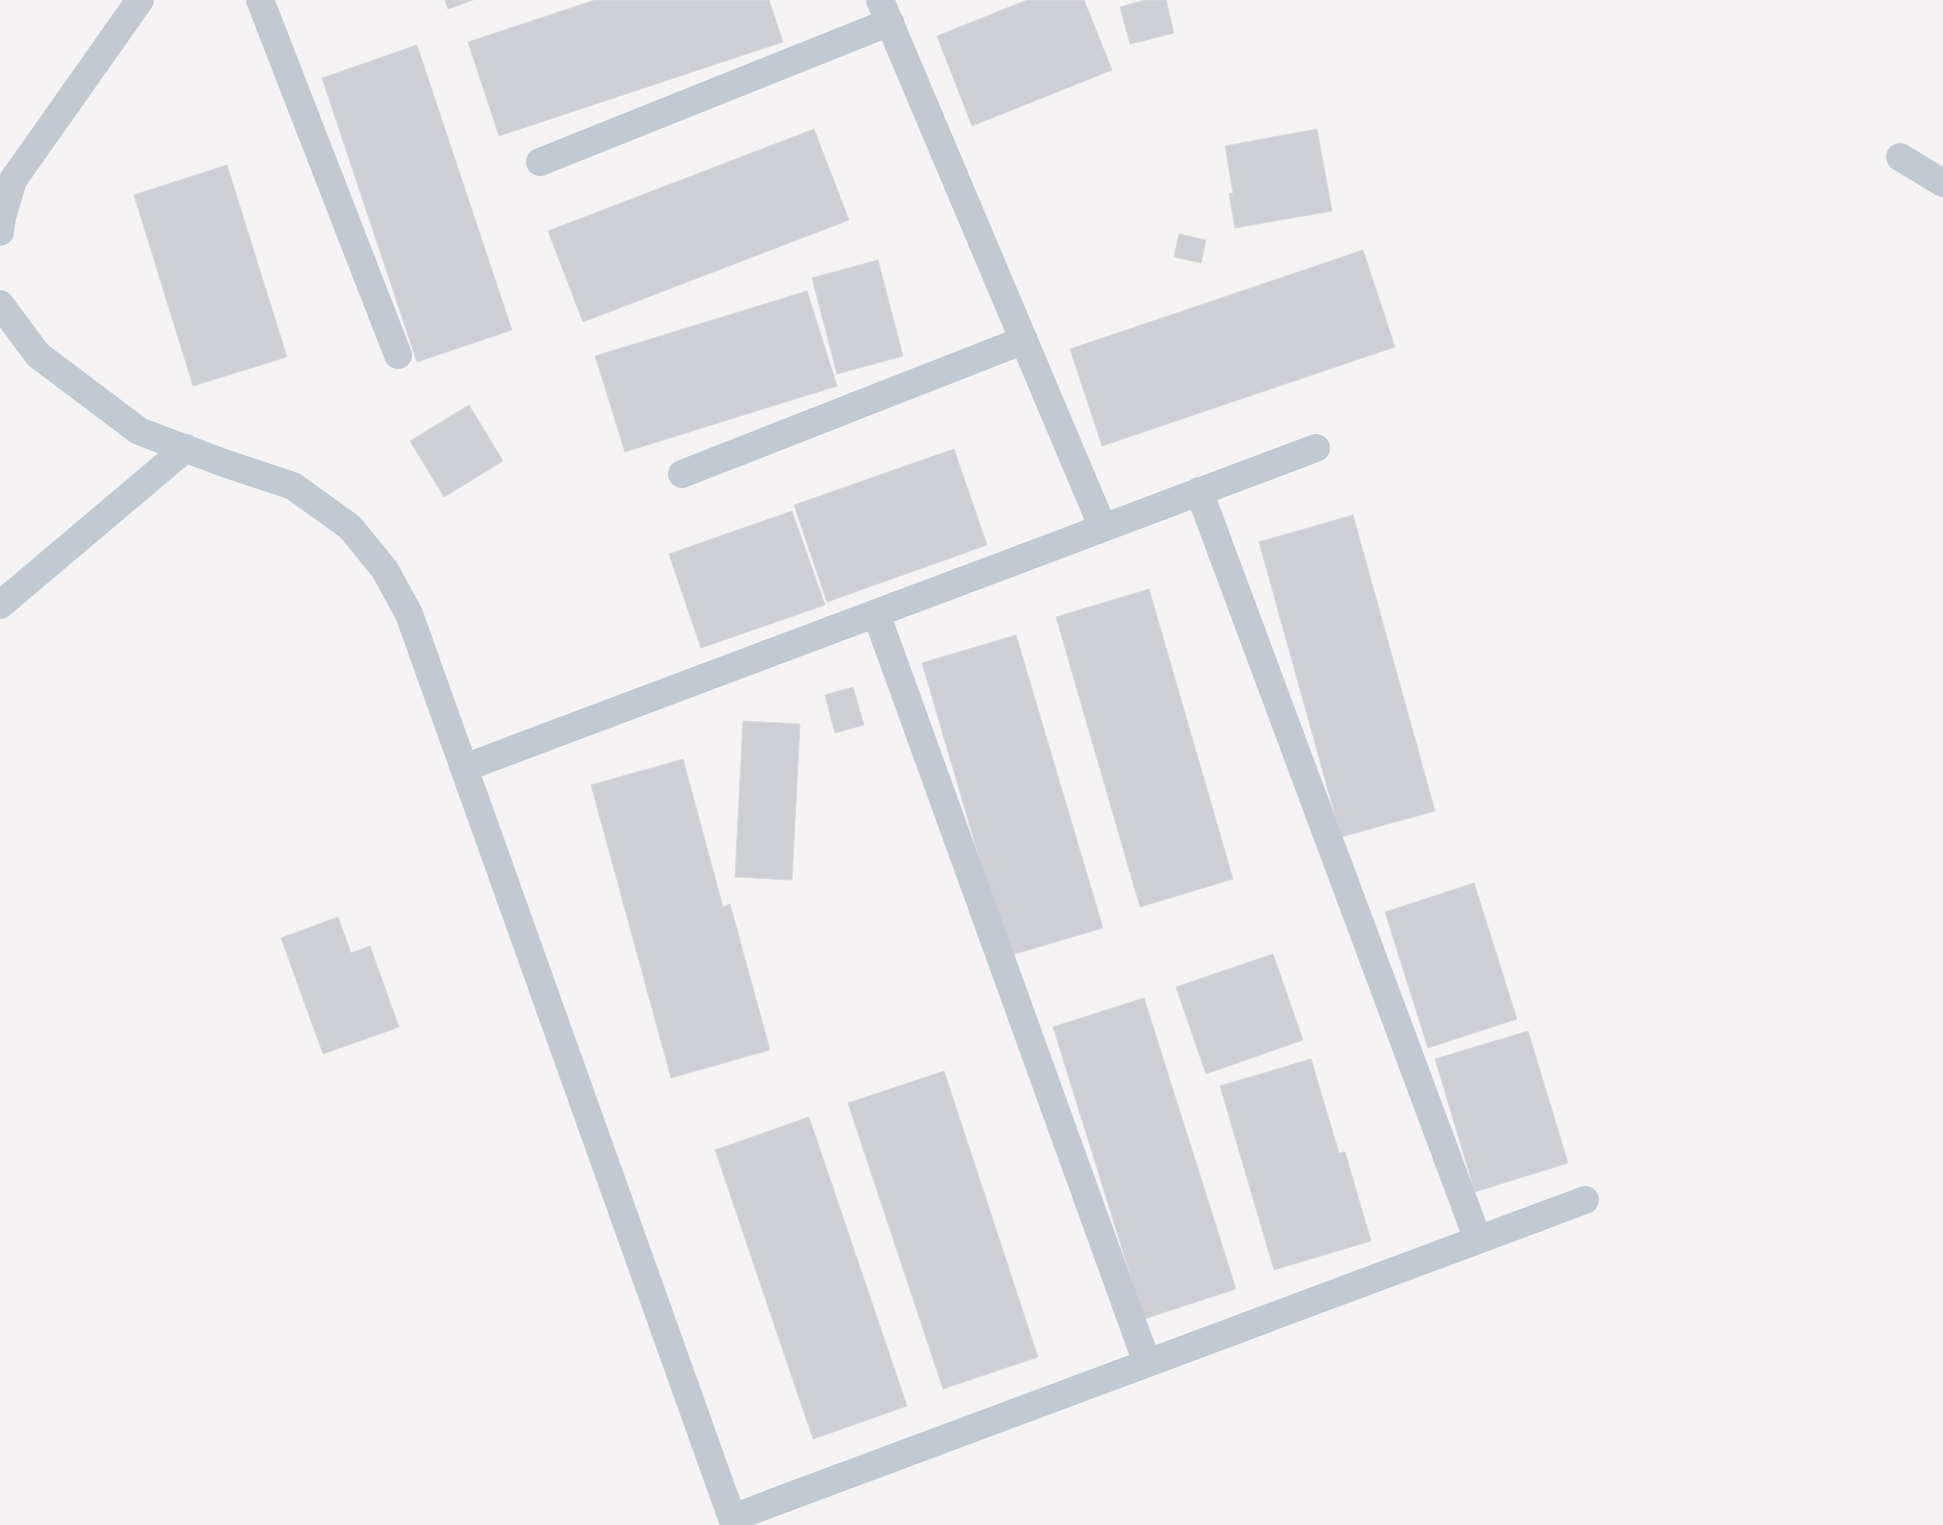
<svg xmlns="http://www.w3.org/2000/svg" width="1943" height="1525" font-family="Overpass,sans-serif">
<style>
.building{fill:#cdcfd5;stroke:#d7d9de}
.lines{fill:none;stroke-linecap:round;stroke-linejoin:round}
.street{stroke:#c1cad2;stroke-width:28}
</style>
<rect width="100%" height="100%" fill="#f5f3f3"/>
<path class="building" d="M 445,0 L 473,0 L 448,9 Z
M 595,0 L 769,0 L 783,42 L 499,136 L 468,42 Z
M 1027,0 L 1084,0 L 1112,70 L 972,126 L 937,36 Z
M 1145,0 L 1166,0 L 1174,33 L 1130,44 L 1120,7 Z
M 417,45 L 512,330 L 417,362 L 322,78 Z
M 814,129 L 849,220 L 583,322 L 548,231 Z
M 1317,129 L 1332,211 L 1235,228 L 1229,194 L 1233,193 L 1225,146 Z
M 227,165 L 287,357 L 193,386 L 134,195 Z
M 1179,234 L 1206,240 L 1201,263 L 1174,257 Z
M 1363,250 L 1395,347 L 1102,446 L 1070,349 Z
M 878,260 L 903,356 L 837,374 L 812,278 Z
M 807,291 L 837,386 L 625,452 L 595,356 Z
M 469,405 L 503,461 L 444,497 L 410,441 Z
M 954,449 L 987,545 L 827,602 L 794,505 Z
M 792,511 L 825,605 L 701,648 L 669,554 Z
M 1353,515 L 1435,811 L 1341,837 L 1259,542 Z
M 1149,589 L 1233,879 L 1140,907 L 1056,617 Z
M 1016,635 L 1103,928 L 1008,956 L 922,663 Z
M 853,687 L 864,725 L 835,733 L 825,695 Z
M 743,721 L 800,724 L 792,880 L 735,877 Z
M 683,759 L 723,907 L 730,904 L 770,1050 L 671,1078 L 591,785 Z
M 1474,883 L 1517,1019 L 1428,1048 L 1385,912 Z
M 338,917 L 351,953 L 370,946 L 399,1027 L 323,1054 L 281,938 Z
M 1273,954 L 1303,1040 L 1206,1074 L 1176,987 Z
M 1144,998 L 1236,1289 L 1144,1319 L 1053,1027 Z
M 1528,1031 L 1568,1163 L 1475,1192 L 1435,1059 Z
M 1311,1059 L 1339,1153 L 1345,1152 L 1371,1241 L 1274,1270 L 1220,1086 Z
M 944,1071 L 1038,1357 L 943,1389 L 848,1103 Z
M 809,1117 L 907,1406 L 813,1439 L 715,1150 Z"/>
<g class="lines">
<path class="street" d="M 260,0 L 398,355
M 880,0 L 1103,528
M 1900,157 L 1943,183
M 540,162 L 890,22
M 0,232 L 2,217 L 13,180 L 140,0
M 0,304 L 38,355 L 139,431 L 221,462 L 293,486 L 350,527 L 385,570 L 409,614 L 732,1518 L 1585,1200
M 682,474 L 1024,340
M 1199,491 L 1478,1240
M 0,605 L 186,448
M 876,613 L 1147,1363
M 464,768 L 1316,448"/>
</g>
</svg>
